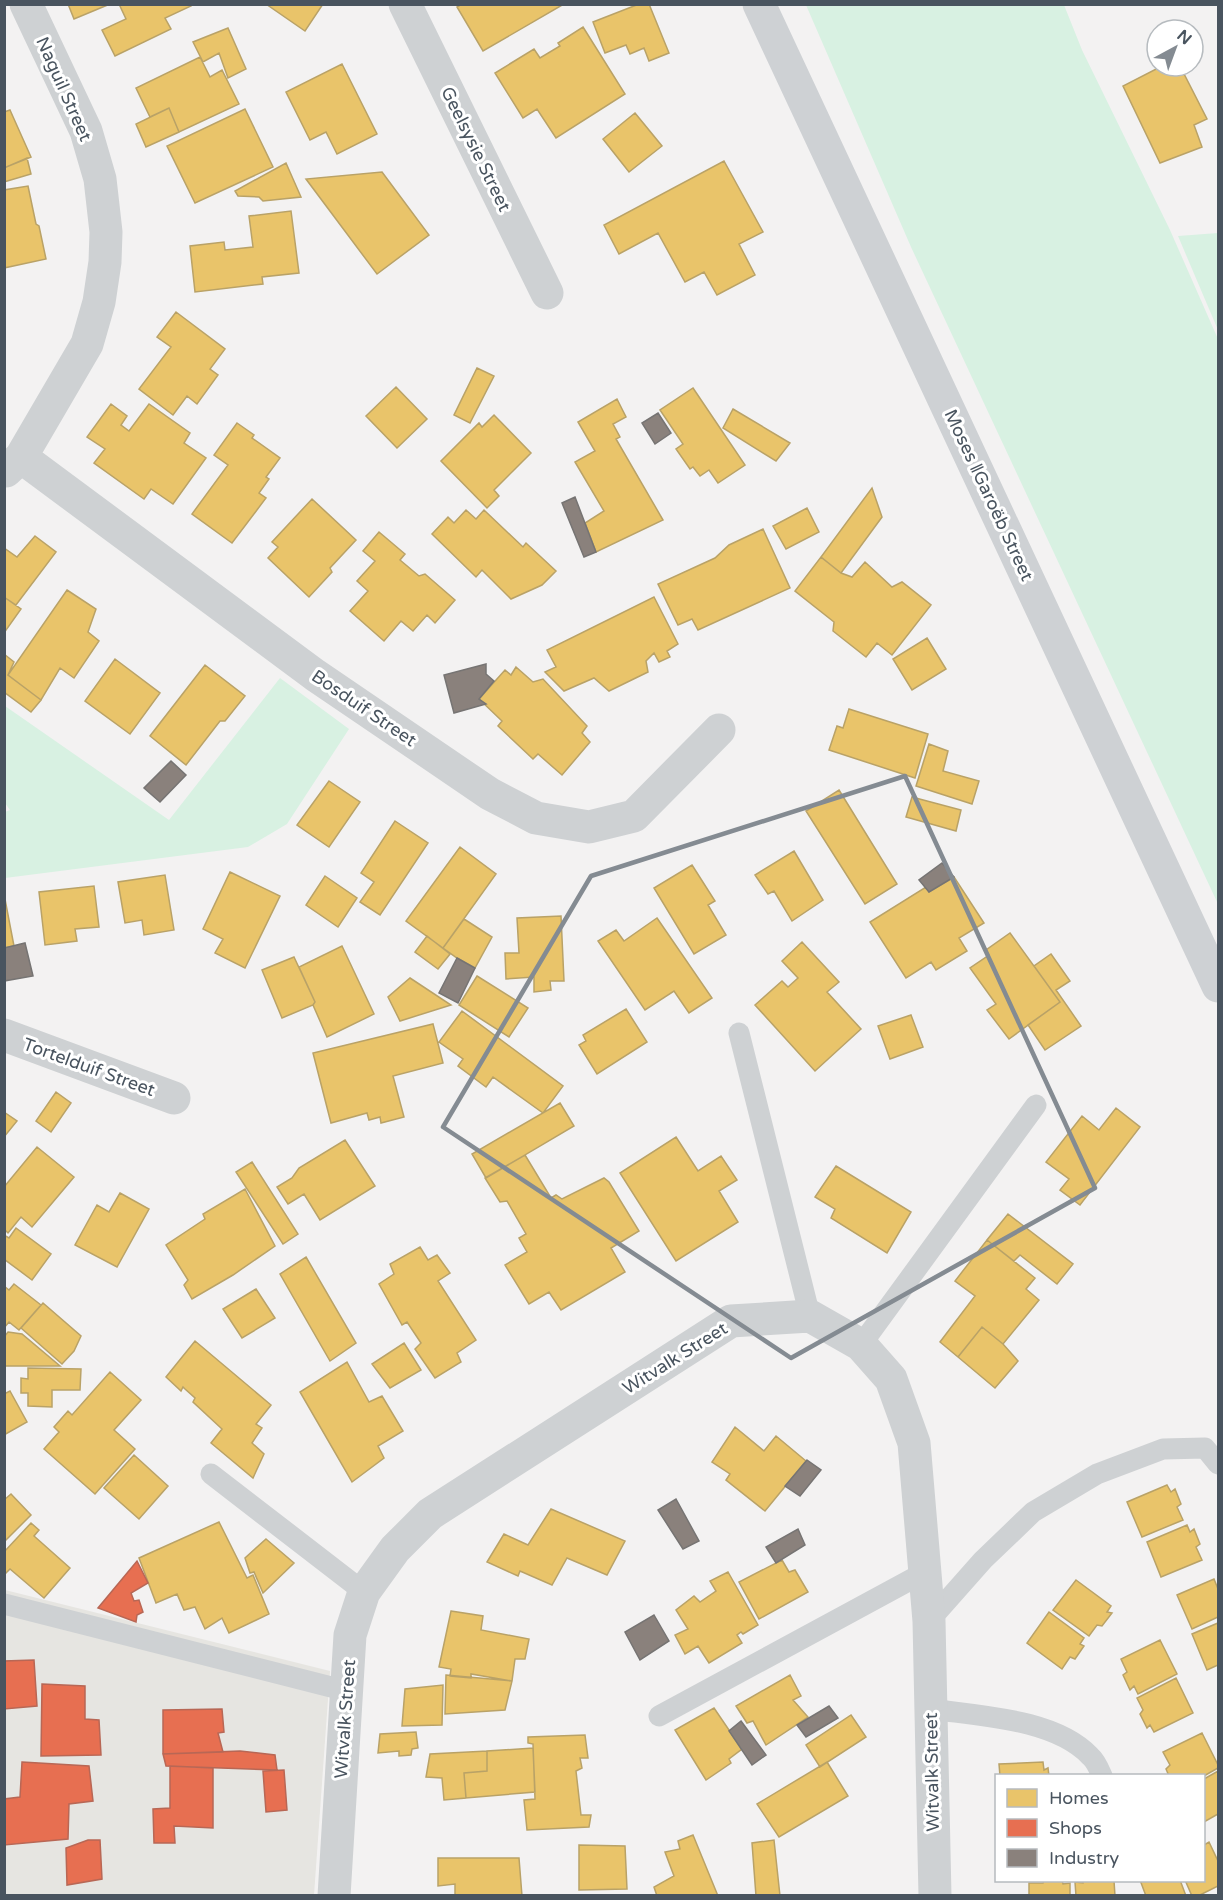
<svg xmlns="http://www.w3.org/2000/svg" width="1223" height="1900" font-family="'Varela Round',sans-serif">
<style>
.commercial{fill:#e6e5e1}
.green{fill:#d8f1e2}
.homes{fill:#e9c46a;stroke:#b9a267;stroke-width:1.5}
.shops{fill:#e76f51;stroke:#b86755;stroke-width:1.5}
.industry{fill:#8a817c;stroke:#767473;stroke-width:1.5}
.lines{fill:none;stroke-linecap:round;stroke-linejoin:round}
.service{stroke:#ced1d3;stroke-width:21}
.minor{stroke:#ced1d3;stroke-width:33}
.secondary{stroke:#ced1d4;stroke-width:33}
.marked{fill:none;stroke:#848b92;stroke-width:4.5;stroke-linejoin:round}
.labels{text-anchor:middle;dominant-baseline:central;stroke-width:6;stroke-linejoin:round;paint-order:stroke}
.street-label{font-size:18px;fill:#49545f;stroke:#fff}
</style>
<rect width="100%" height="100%" fill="#f3f2f2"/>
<path class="commercial" d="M 5,1590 L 330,1671 L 314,1895 L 5,1896 Z"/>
<path class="green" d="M 806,5 L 1064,5 L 1082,50 L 1170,230 L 1218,339 L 1218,904 L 911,247 Z
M 1218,233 L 1218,330 L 1178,236 Z
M 280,678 L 349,729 L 287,824 L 248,847 L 5,878 L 5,812 L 10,810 L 5,803 L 5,706 L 169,820 Z"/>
<path class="homes" d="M 68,4 L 110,4 L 74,19 Z
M 119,4 L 190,4 L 191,6 L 165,18 L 171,29 L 115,56 L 102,30 L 126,19 Z
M 266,4 L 323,4 L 305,31 Z
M 462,4 L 564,4 L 483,51 L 457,7 Z
M 639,4 L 649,4 L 669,53 L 649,61 L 644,48 L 630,54 L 626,45 L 605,53 L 593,22 Z
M 583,27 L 625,94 L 556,138 L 537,109 L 523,118 L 495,73 L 534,49 L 540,58 L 560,46 L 558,43 Z
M 228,28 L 246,69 L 228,78 L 219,53 L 203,62 L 193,42 Z
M 200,57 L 210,77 L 222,70 L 239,104 L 179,132 L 169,108 L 150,117 L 136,88 Z
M 342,64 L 377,134 L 337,154 L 326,132 L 310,140 L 286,92 Z
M 1162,66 L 1180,66 L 1207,119 L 1194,125 L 1202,147 L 1160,163 L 1123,86 Z
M 169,108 L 179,132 L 146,147 L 136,124 Z
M 245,109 L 273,167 L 195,203 L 167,146 Z
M 10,110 L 31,157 L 4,168 L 4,112 Z
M 635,113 L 662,146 L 629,172 L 603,139 Z
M 27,158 L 31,174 L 4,182 L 4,168 Z
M 724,161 L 763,232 L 739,244 L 755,275 L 717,295 L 704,272 L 685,282 L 658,233 L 619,254 L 604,225 Z
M 286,163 L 301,197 L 263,201 L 259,197 L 238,196 L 235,191 Z
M 382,172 L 429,235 L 377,274 L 306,179 Z
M 28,186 L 36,224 L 39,226 L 46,259 L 4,268 L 4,190 Z
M 291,211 L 299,273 L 262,277 L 263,284 L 195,292 L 190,246 L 224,242 L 225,250 L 253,247 L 249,216 Z
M 176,312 L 225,349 L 210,369 L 218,375 L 197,404 L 187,396 L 173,415 L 139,389 L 171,347 L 157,337 Z
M 477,368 L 494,376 L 470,423 L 454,415 Z
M 396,387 L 427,419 L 397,448 L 366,416 Z
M 693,388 L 745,465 L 718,483 L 709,470 L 700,476 L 693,467 L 690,469 L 676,449 L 683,444 L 660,410 Z
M 617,399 L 626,417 L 613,424 L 620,437 L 616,439 L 663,520 L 596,552 L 585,523 L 604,511 L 575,462 L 595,451 L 578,422 Z
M 111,404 L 127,416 L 121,425 L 129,431 L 149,404 L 190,433 L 184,443 L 206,458 L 173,504 L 151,489 L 144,499 L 94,463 L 105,449 L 87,437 Z
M 733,409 L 790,443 L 776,461 L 723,428 Z
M 494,415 L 531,453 L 494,490 L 499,496 L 487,508 L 441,461 L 479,423 L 482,427 Z
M 237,423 L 254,435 L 252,438 L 280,458 L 266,477 L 269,479 L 259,493 L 266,498 L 232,543 L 192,514 L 228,465 L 214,455 Z
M 872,488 L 882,517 L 841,573 L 821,557 Z
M 312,499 L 356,540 L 330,568 L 332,572 L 309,597 L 268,558 L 278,547 L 272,542 Z
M 807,508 L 819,532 L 786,549 L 773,526 Z
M 466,510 L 476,519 L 484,510 L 523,547 L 526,543 L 556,571 L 542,585 L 511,599 L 482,570 L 476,577 L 432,534 L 448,517 L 454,523 Z
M 763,529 L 790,588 L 698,630 L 692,619 L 678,625 L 658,584 L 715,558 L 729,545 Z
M 379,532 L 405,554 L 400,560 L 419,576 L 425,574 L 455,600 L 435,623 L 427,615 L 413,631 L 401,621 L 384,641 L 350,611 L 368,591 L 357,581 L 375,561 L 363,551 Z
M 35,536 L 56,552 L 16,605 L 4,597 L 4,548 L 17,557 Z
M 821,557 L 841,573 L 852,577 L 865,562 L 892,587 L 902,582 L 931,605 L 892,655 L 877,643 L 866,657 L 833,631 L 834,622 L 795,591 Z
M 67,590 L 96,609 L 88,632 L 99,641 L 74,678 L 60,668 L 41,700 L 8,675 Z
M 4,597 L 21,609 L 4,633 Z
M 654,597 L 678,644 L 667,651 L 670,657 L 659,662 L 654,653 L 646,661 L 648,672 L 609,691 L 594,678 L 564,691 L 545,672 L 556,667 L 547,650 Z
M 927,638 L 946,669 L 912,690 L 893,659 Z
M 4,654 L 14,662 L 8,675 L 41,700 L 31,712 L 4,692 Z
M 115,659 L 160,693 L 130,734 L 85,701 Z
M 205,665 L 245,696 L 225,721 L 220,721 L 186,765 L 150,736 Z
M 516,667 L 533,682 L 543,679 L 587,726 L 582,733 L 590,742 L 562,775 L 538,754 L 533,759 L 498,726 L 502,721 L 479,699 L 505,670 L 511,675 Z
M 849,709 L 928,734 L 915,778 L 829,750 L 837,726 L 843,728 Z
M 929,744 L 948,751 L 943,771 L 979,781 L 972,804 L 916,786 Z
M 329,781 L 360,802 L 329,847 L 297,825 Z
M 839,790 L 897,884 L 865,904 L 806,811 Z
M 912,797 L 961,810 L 956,831 L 906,817 Z
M 395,821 L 428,843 L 380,915 L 360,902 L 374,882 L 361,873 Z
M 460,847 L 496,874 L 443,948 L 406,921 Z
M 794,851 L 823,900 L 792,921 L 774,891 L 768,894 L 755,875 Z
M 692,865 L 715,901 L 708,905 L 726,935 L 694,954 L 654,888 Z
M 230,872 L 280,896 L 245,968 L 215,953 L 223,939 L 203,929 Z
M 165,875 L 174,930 L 144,935 L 142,920 L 125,923 L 118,882 Z
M 325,876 L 357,898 L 338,927 L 306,905 Z
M 954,877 L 984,923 L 959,938 L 967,951 L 936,970 L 931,962 L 906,978 L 870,922 L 926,887 L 929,892 Z
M 94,886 L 99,927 L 75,929 L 77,941 L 45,945 L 39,892 Z
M 4,894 L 14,946 L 4,948 Z
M 561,916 L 564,981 L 550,981 L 551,990 L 534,992 L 534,977 L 506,979 L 505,953 L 519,953 L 517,918 Z
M 657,918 L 712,998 L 689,1013 L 674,991 L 645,1010 L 598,941 L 616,930 L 624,941 Z
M 464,919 L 492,937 L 475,968 L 457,958 L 443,948 Z
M 1010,933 L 1060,1002 L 1009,1039 L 987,1010 L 996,1004 L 970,968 L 989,955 L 986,950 Z
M 427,936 L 450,954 L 438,969 L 415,952 Z
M 802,942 L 839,982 L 827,992 L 861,1029 L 815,1071 L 755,1005 L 782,981 L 788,987 L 798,978 L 782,961 Z
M 342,946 L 374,1014 L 327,1037 L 313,1005 L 315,1002 L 299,967 Z
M 1051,954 L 1070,981 L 1056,990 L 1081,1026 L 1045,1050 L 1028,1025 L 1060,1002 L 1034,966 Z
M 294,957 L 315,1002 L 313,1005 L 282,1018 L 262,970 Z
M 477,976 L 528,1008 L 509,1037 L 459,1005 Z
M 410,978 L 451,1005 L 400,1021 L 388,997 Z
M 626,1009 L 647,1042 L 597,1074 L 579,1045 L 586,1041 L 583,1035 Z
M 462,1011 L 563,1086 L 543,1113 L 493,1077 L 486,1087 L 458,1066 L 463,1059 L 439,1042 Z
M 911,1015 L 923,1047 L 890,1059 L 878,1026 Z
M 433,1024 L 443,1063 L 393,1076 L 404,1117 L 381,1123 L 380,1117 L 369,1120 L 367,1113 L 331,1123 L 313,1053 Z
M 56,1092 L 71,1103 L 51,1132 L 36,1121 Z
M 560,1103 L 574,1126 L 486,1178 L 472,1154 Z
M 1116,1108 L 1140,1127 L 1080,1205 L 1060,1190 L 1069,1179 L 1046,1162 L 1082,1116 L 1099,1130 Z
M 4,1112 L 17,1121 L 4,1137 Z
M 676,1137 L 698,1171 L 721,1156 L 737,1180 L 719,1191 L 738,1222 L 676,1261 L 620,1173 Z
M 345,1140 L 375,1186 L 320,1220 L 304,1194 L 288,1204 L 277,1187 L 292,1178 L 299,1168 Z
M 37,1147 L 74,1177 L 32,1227 L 21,1217 L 8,1233 L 4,1229 L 4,1187 Z
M 525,1155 L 551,1198 L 556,1195 L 562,1199 L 604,1178 L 609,1182 L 639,1231 L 611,1248 L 625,1272 L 561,1310 L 549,1292 L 529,1304 L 505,1265 L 527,1252 L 519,1238 L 526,1234 L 507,1201 L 500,1202 L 485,1178 Z
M 252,1162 L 298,1234 L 283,1244 L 236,1172 Z
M 836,1166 L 911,1212 L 887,1253 L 831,1218 L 835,1209 L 815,1197 Z
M 245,1189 L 275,1246 L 233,1275 L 192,1299 L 184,1285 L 188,1280 L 166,1245 L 205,1219 L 203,1214 Z
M 120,1193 L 149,1209 L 117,1267 L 75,1245 L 97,1205 L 109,1212 Z
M 1008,1214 L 1073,1264 L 1057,1284 L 1020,1255 L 1014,1261 L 987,1240 Z
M 16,1228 L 51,1254 L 32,1280 L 4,1259 L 4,1235 L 9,1238 Z
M 987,1240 L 1035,1278 L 1026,1289 L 1039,1300 L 1003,1344 L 982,1327 L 958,1357 L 940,1342 L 975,1296 L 955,1281 Z
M 420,1247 L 428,1260 L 437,1255 L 450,1273 L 438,1281 L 476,1340 L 457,1353 L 461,1362 L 435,1378 L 415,1349 L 421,1343 L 407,1322 L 402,1325 L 379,1284 L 394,1274 L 390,1264 Z
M 306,1257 L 356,1343 L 330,1361 L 280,1274 Z
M 14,1284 L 41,1305 L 19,1330 L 9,1322 L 4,1328 L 4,1286 L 9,1290 Z
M 256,1289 L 275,1318 L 242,1338 L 223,1309 Z
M 43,1303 L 81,1336 L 74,1351 L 62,1364 L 21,1328 Z
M 982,1327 L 1003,1344 L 1018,1361 L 995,1388 L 958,1357 Z
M 8,1332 L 22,1334 L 60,1366 L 4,1366 L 4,1337 Z
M 195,1341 L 271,1405 L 256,1424 L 262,1428 L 252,1443 L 264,1454 L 253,1478 L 211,1443 L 222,1429 L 193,1402 L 195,1398 L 185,1389 L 183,1387 L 181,1391 L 166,1377 Z
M 404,1343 L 421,1370 L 390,1388 L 372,1364 Z
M 347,1362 L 369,1402 L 382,1396 L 403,1431 L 378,1446 L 384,1458 L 352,1482 L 300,1392 Z
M 28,1368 L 81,1369 L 80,1390 L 52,1390 L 52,1407 L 28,1406 L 28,1393 L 21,1393 L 21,1378 L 28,1379 Z
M 110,1372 L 141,1400 L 114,1430 L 135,1449 L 95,1494 L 44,1449 L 59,1432 L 54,1427 L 68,1411 L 72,1415 Z
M 10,1391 L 27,1422 L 4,1435 L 4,1394 Z
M 735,1427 L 764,1451 L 776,1436 L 806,1461 L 765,1511 L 726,1480 L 730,1474 L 712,1462 Z
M 134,1455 L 168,1486 L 139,1519 L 104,1488 Z
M 1167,1485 L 1171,1492 L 1175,1489 L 1181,1504 L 1177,1507 L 1183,1520 L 1142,1537 L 1127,1502 Z
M 11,1494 L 31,1515 L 4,1542 L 4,1500 Z
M 551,1509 L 625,1541 L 607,1575 L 567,1558 L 552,1585 L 520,1571 L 518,1576 L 487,1562 L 504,1534 L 528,1545 Z
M 219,1522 L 247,1578 L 253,1575 L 269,1614 L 229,1633 L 222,1618 L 205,1629 L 195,1607 L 184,1610 L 177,1594 L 156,1603 L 139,1558 Z
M 31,1523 L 39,1530 L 34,1536 L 70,1568 L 44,1598 L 10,1569 L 4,1575 L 4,1552 Z
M 1187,1525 L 1190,1532 L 1194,1529 L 1200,1544 L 1196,1547 L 1202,1560 L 1161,1577 L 1147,1542 Z
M 266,1539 L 294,1563 L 263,1593 L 254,1572 L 250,1573 L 245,1558 Z
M 782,1560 L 789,1572 L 795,1570 L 808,1592 L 759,1619 L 739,1582 Z
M 728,1572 L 758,1625 L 743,1634 L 741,1632 L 737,1635 L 742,1643 L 709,1663 L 698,1646 L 685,1654 L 675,1635 L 688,1629 L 676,1610 L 694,1596 L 700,1602 L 716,1591 L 710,1581 Z
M 1214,1579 L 1218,1589 L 1218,1617 L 1192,1629 L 1177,1595 Z
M 1076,1580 L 1111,1606 L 1107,1612 L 1112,1613 L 1102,1626 L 1097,1625 L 1089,1636 L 1053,1610 Z
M 451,1611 L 483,1616 L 481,1630 L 529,1639 L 525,1659 L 515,1659 L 512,1681 L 471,1674 L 471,1678 L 450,1676 L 451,1669 L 439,1667 Z
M 1049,1612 L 1084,1638 L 1080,1644 L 1084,1646 L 1075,1659 L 1070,1657 L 1062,1669 L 1027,1643 Z
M 1218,1623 L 1218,1665 L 1207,1670 L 1192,1634 Z
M 1160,1640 L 1177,1674 L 1138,1694 L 1134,1686 L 1130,1690 L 1123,1675 L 1127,1672 L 1121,1659 Z
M 446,1675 L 512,1681 L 505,1710 L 445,1714 Z
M 790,1675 L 801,1696 L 793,1700 L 808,1717 L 766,1745 L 753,1721 L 747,1723 L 736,1706 Z
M 1176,1678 L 1193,1713 L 1154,1732 L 1150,1725 L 1147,1728 L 1140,1714 L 1143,1710 L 1137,1698 Z
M 443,1685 L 442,1725 L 402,1726 L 405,1689 Z
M 714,1708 L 742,1749 L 729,1759 L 731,1763 L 706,1780 L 675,1730 Z
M 851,1715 L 866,1737 L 820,1767 L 806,1745 Z
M 416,1732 L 418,1748 L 412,1749 L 411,1755 L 399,1756 L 399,1751 L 378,1753 L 380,1734 Z
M 1202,1733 L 1218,1765 L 1218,1768 L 1204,1776 L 1169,1776 L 1166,1769 L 1170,1765 L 1163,1752 Z
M 585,1735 L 588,1758 L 580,1758 L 582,1768 L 576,1771 L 581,1815 L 591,1815 L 589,1827 L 527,1830 L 524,1800 L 535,1799 L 533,1744 L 528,1743 L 528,1737 Z
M 533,1748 L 535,1792 L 466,1798 L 464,1773 L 487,1771 L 487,1751 Z
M 487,1751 L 487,1771 L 464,1773 L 466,1798 L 444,1800 L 442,1778 L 426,1777 L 430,1754 Z
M 827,1762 L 848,1796 L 779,1837 L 757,1804 Z
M 1043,1762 L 1044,1770 L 1048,1768 L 1049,1776 L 1000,1776 L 999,1764 Z
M 1218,1771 L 1218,1814 L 1204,1822 L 1204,1779 Z
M 693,1835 L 718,1896 L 657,1896 L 654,1887 L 674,1876 L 665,1852 L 680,1849 L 678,1841 Z
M 774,1840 L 780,1896 L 756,1896 L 752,1843 Z
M 1209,1842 L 1218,1861 L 1218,1886 L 1198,1896 L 1192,1896 L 1185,1880 L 1204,1880 L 1204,1845 Z
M 579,1845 L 625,1846 L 627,1889 L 579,1890 Z
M 438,1858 L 519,1858 L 522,1896 L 455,1896 L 455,1884 L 438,1886 Z
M 1044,1880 L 1062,1880 L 1063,1884 L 1070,1883 L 1070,1896 L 1029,1896 L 1029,1883 L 1043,1883 Z
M 1083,1880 L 1114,1881 L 1115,1896 L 1076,1896 L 1075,1882 L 1083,1883 Z
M 1140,1880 L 1180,1880 L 1186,1896 L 1146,1896 Z"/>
<path class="shops" d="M 137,1561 L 148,1583 L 131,1593 L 134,1601 L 139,1600 L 143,1612 L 137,1615 L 136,1622 L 98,1608 Z
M 34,1660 L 37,1706 L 4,1709 L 4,1661 Z
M 42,1684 L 85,1686 L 85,1719 L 99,1720 L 101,1755 L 41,1756 Z
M 222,1709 L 224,1732 L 218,1733 L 223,1752 L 163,1754 L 163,1710 Z
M 240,1751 L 275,1755 L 277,1770 L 166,1766 L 163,1754 Z
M 22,1762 L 89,1766 L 93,1801 L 69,1804 L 68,1839 L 4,1845 L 4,1799 L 20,1797 Z
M 170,1766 L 213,1768 L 213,1828 L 174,1826 L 175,1843 L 154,1843 L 153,1809 L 170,1808 Z
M 284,1770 L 287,1810 L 266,1812 L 263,1771 Z
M 88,1840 L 100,1840 L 102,1879 L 67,1885 L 66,1848 Z"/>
<path class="industry" d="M 658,413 L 671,433 L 655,444 L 642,423 Z
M 575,497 L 596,552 L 584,557 L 562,503 Z
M 486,664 L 486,674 L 494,681 L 479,699 L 486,704 L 454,713 L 444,675 Z
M 171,761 L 186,775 L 160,802 L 144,788 Z
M 942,863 L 954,877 L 929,892 L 919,880 Z
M 25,943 L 33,976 L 4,981 L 4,948 Z
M 457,958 L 475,968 L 458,1003 L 439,993 Z
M 807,1460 L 821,1470 L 800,1496 L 785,1486 Z
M 676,1499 L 699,1541 L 683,1549 L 658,1510 Z
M 798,1529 L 805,1545 L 776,1563 L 766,1547 Z
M 654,1615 L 669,1641 L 640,1660 L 625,1632 Z
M 829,1706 L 838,1718 L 806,1737 L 797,1725 Z
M 741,1721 L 766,1755 L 752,1765 L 729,1731 Z"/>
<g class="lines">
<path class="service" d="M 739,1033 L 810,1316
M 861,1345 L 1036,1105
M 211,1474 L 364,1592
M 4,1604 L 347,1691
M 929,1621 L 983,1560 L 1033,1512 L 1097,1474 L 1163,1449 L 1205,1448 L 1218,1464
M 931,1709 C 980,1716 1055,1719 1090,1756 C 1096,1761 1099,1769 1102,1776
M 659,1716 L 925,1572"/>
<path class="minor" d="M 405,4 L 547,293
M 21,457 L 315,675 L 490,794 L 536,818 L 589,827 L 634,816 L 719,730
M 6,471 L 21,457 L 87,344 L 99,302 L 105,262 L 106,232 L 100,179 L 86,131 L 26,4
M 4,1035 L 174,1098
M 334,1896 L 350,1635 L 364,1592 L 395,1549 L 430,1514 L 731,1321 L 810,1316 L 861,1345 L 891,1379 L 914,1443 L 929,1621 L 935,1896"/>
<path class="secondary" d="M 759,4 L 1218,986"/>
</g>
<path class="marked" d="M 905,776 L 1095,1188 L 791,1358 L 443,1127 L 591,876 Z"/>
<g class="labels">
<g class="street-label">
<text transform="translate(64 89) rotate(66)">Naguil Street</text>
<text transform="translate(476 149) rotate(64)">Geelsysie Street</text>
<text transform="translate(989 495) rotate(65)">Moses ǁGaroëb Street</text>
<text transform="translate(364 708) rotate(34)">Bosduif Street</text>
<text transform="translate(89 1067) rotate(20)">Tortelduif Street</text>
<text transform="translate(675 1358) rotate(-32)">Witvalk Street</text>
<text transform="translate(345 1719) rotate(-86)">Witvalk Street</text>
<text transform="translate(932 1772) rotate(-91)">Witvalk Street</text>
</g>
</g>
<rect width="1223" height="1900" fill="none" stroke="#49545f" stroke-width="12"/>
<rect x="995" y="1774" width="210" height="108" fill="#ffffff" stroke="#b6bbbf" stroke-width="1.5"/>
<rect x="1007" y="1789" width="30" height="18" fill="#e9c46a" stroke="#b6bbbf" stroke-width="1.5"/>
<text x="1049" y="1804" font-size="18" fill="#49545f">Homes</text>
<rect x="1007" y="1819" width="30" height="18" fill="#e76f51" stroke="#b6bbbf" stroke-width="1.5"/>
<text x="1049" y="1834" font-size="18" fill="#49545f">Shops</text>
<rect x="1007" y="1849" width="30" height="18" fill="#8a817c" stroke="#b6bbbf" stroke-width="1.5"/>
<text x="1049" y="1864" font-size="18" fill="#49545f">Industry</text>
<g transform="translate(1175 48) rotate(41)"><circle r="28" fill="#ffffff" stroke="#b6bbbf" stroke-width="1.5"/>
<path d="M0-4.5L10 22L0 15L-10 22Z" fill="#848b92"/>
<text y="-9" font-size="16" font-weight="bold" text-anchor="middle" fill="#49545f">N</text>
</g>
</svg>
